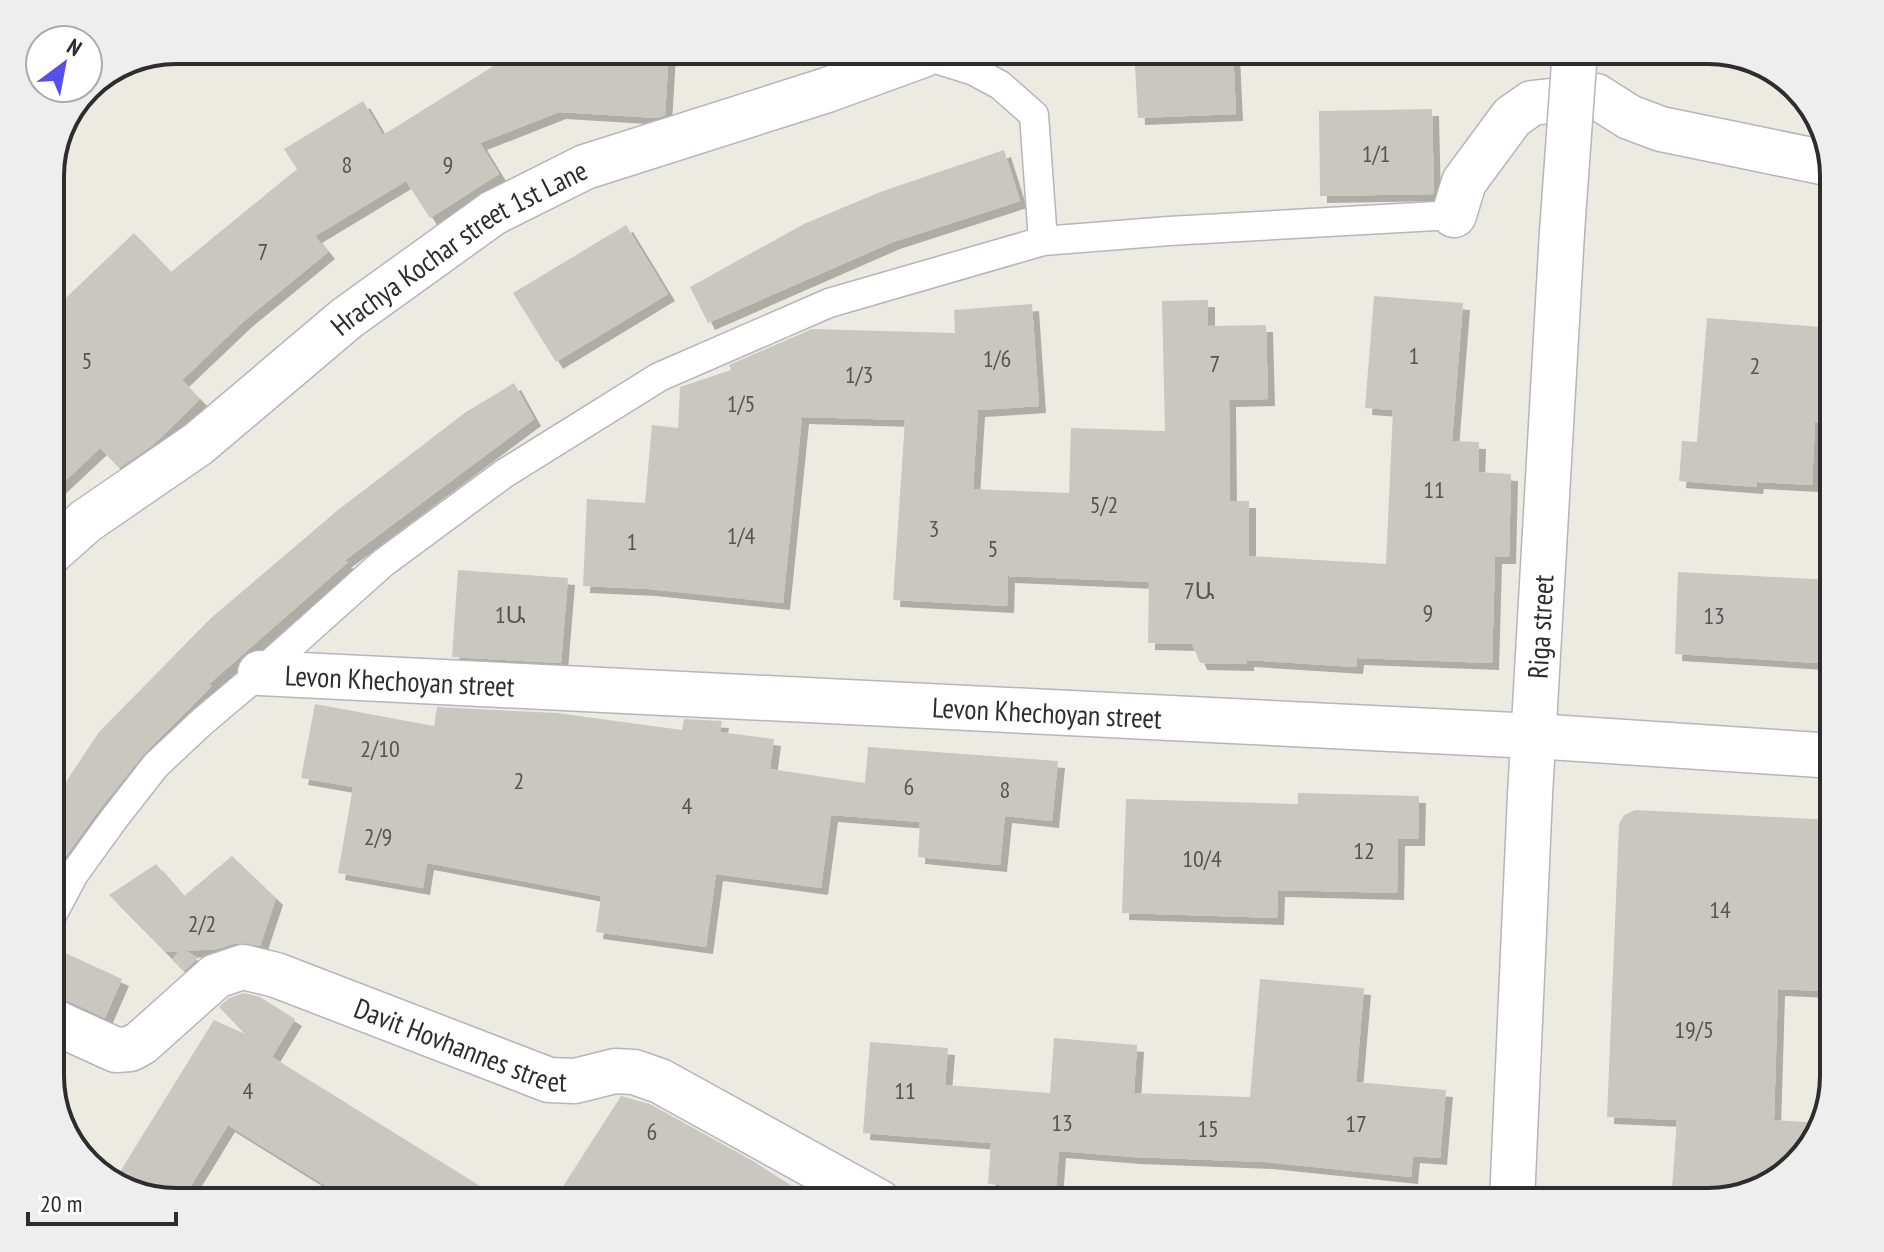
<svg xmlns="http://www.w3.org/2000/svg" width="1884" height="1252" font-family="'PT Sans Narrow','Noto Sans Armenian',sans-serif">
<style>
.building{fill:#c9c7c0;filter:url(#shadow)}
.lines{fill:none;stroke-linecap:round;stroke-linejoin:round}
.lane-casing{stroke:#b5b4bf;stroke-width:31}
.street-casing{stroke:#b5b4bf;stroke-width:47}
.secondary-casing{stroke:#b5b4bf;stroke-width:47}
.lane{stroke:#fff;stroke-width:28}
.street{stroke:#fff;stroke-width:44}
.secondary{stroke:#fff;stroke-width:44}
.secondary-bridge-casing{stroke:#b5b4bf;stroke-width:47;stroke-linecap:butt}
.secondary-bridge{stroke:#fff;stroke-width:44}
.labels{text-anchor:middle;dominant-baseline:central;stroke-width:8;stroke-linejoin:round;paint-order:stroke}
.number-label{font-size:24px;fill:#545452}
.street-label{font-size:28px;fill:#2d2d2d;stroke:#fff}
.rim{fill:none;stroke:#2d2d2d;stroke-width:4}
</style>
<defs>
<filter id="shadow"><feDropShadow dx="7" dy="7" stdDeviation="0" flood-color="#0004"/></filter>
</defs>
<rect width="100%" height="100%" fill="#edebe1"/>
<path class="building" d="M 519,50 L 669,50 L 665,115 L 657,118 L 559,112 L 480,143 L 499,174 L 430,218 L 406,181 L 315,236 L 328,252 L 244,321 L 182,380 L 200,399 L 153,445 L 119,468 L 100,448 L 50,495 L 50,313 L 134,233 L 171,272 L 297,169 L 284,149 L 363,101 L 383,135 Z
M 1134,50 L 1233,50 L 1236,114 L 1138,118 Z
M 1432,109 L 1434,194 L 1320,196 L 1319,111 Z
M 1004,150 L 1020,201 L 893,242 L 708,323 L 690,287 L 804,224 L 880,192 Z
M 626,225 L 668,294 L 556,362 L 513,293 Z
M 1374,296 L 1463,303 L 1452,441 L 1479,442 L 1478,472 L 1511,474 L 1509,557 L 1495,557 L 1492,663 L 1357,658 L 1356,667 L 1247,660 L 1247,664 L 1200,663 L 1192,644 L 1148,643 L 1149,582 L 1008,576 L 1007,606 L 893,600 L 905,420 L 802,417 L 783,603 L 649,589 L 583,586 L 587,499 L 645,503 L 652,425 L 678,428 L 680,387 L 731,370 L 729,365 L 812,329 L 955,333 L 954,310 L 1032,304 L 1039,406 L 978,410 L 973,489 L 1069,493 L 1071,428 L 1165,431 L 1162,301 L 1208,300 L 1208,326 L 1266,325 L 1268,399 L 1229,400 L 1230,501 L 1249,501 L 1249,556 L 1386,564 L 1393,410 L 1365,408 Z
M 1707,318 L 1834,328 L 1834,423 L 1815,422 L 1812,485 L 1757,482 L 1756,487 L 1679,481 L 1682,441 L 1697,442 Z
M 514,383 L 534,419 L 344,561 L 348,562 L 208,685 L 212,686 L 143,755 L 99,810 L 60,864 L 50,882 L 50,806 L 99,732 L 211,618 L 338,510 L 466,412 Z
M 458,570 L 568,578 L 561,663 L 452,657 Z
M 1678,572 L 1834,580 L 1834,664 L 1675,654 Z
M 315,704 L 434,726 L 437,707 L 557,713 L 682,730 L 684,719 L 722,721 L 720,732 L 774,739 L 770,769 L 865,783 L 868,747 L 1058,761 L 1052,821 L 1005,816 L 1000,865 L 918,857 L 920,822 L 831,815 L 821,888 L 716,874 L 706,947 L 596,932 L 601,896 L 427,863 L 423,888 L 338,873 L 353,787 L 301,778 Z
M 1298,793 L 1419,796 L 1418,839 L 1398,839 L 1397,893 L 1278,890 L 1277,918 L 1122,913 L 1126,799 L 1298,804 Z
M 1635,810 L 1834,820 L 1834,912 L 1825,911 L 1821,991 L 1778,989 L 1774,1120 L 1820,1123 L 1812,1146 L 1770,1185 L 1708,1202 L 1671,1202 L 1677,1120 L 1607,1117 L 1619,824 L 1624,815 Z
M 232,856 L 276,898 L 260,946 L 236,943 L 217,949 L 186,951 L 198,958 L 184,971 L 172,960 L 179,951 L 165,952 L 109,895 L 156,864 L 184,896 Z
M 50,946 L 122,979 L 105,1018 L 60,997 L 50,995 Z
M 1260,979 L 1364,988 L 1356,1082 L 1446,1090 L 1440,1158 L 1413,1156 L 1411,1177 L 1265,1162 L 1133,1157 L 1059,1151 L 1056,1190 L 988,1184 L 991,1143 L 863,1133 L 870,1042 L 948,1048 L 945,1085 L 1050,1093 L 1054,1038 L 1137,1045 L 1134,1093 L 1250,1097 Z
M 244,993 L 260,997 L 295,1019 L 272,1057 L 506,1202 L 352,1202 L 228,1125 L 181,1202 L 113,1183 L 214,1020 L 245,1034 L 219,1007 L 229,998 Z
M 621,1096 L 650,1104 L 753,1161 L 817,1202 L 553,1202 Z"/>
<g class="lines">
<defs>
<path id="lane" d="M 923,55 L 974,71 L 1000,85 L 1034,115 L 1043,241
M 50,919 L 74,874 L 113,820 L 156,765 L 203,721 L 260,673 L 383,563 L 505,473 L 659,377 L 829,303 L 1043,241 L 1169,231 L 1454,215"/>
<g id="street">
<path d="M 1454,215 L 1464,182 L 1512,117 L 1532,103 L 1596,96 L 1629,117 L 1661,129 L 1831,164"/>
<path id="s1" d="M 50,553 L 86,521 L 198,444 L 347,318 L 493,213 L 585,167 L 827,90 L 923,55 L 928,50"/>
<path id="s2" d="M 260,673 L 1534,736"/>
<path id="s3" d="M 50,1020 L 116,1050 L 130,1049 L 141,1043 L 216,976 L 243,967 L 276,975 L 549,1080 L 575,1081 L 615,1071 L 634,1072 L 660,1081 L 879,1202"/>
</g>
<g id="secondary">
<path d="M 1534,736 L 1834,756"/>
<path id="s4" d="M 1512,1202 L 1530,795 L 1562,232"/>
</g>
</defs>
<use href="#lane" class="lane-casing"/>
<use href="#street" class="street-casing"/>
<use href="#secondary" class="secondary-casing"/>
<use href="#lane" class="lane"/>
<use href="#street" class="street"/>
<use href="#secondary" class="secondary"/>
<defs>
<path id="secondary-bridge" d="M 1562,232 L 1575,50"/>
</defs>
<use href="#secondary-bridge" class="secondary-bridge-casing"/>
<use href="#secondary-bridge" class="secondary-bridge"/>
</g>
<g class="labels">
<g class="number-label">
<text x="1376" y="153">1/1</text>
<text x="347" y="164">8</text>
<text x="448" y="164">9</text>
<text x="263" y="251">7</text>
<text x="1414" y="355">1</text>
<text x="997" y="358">1/6</text>
<text x="87" y="360">5</text>
<text x="1215" y="363">7</text>
<text x="1755" y="365">2</text>
<text x="859" y="374">1/3</text>
<text x="741" y="403">1/5</text>
<text x="1434" y="489">11</text>
<text x="1104" y="504">5/2</text>
<text x="934" y="528">3</text>
<text x="741" y="535">1/4</text>
<text x="632" y="541">1</text>
<text x="993" y="548">5</text>
<text x="1199" y="590">7Ա</text>
<text x="1428" y="612">9</text>
<text x="510" y="614">1Ա</text>
<text x="1714" y="615">13</text>
<text x="380" y="748">2/10</text>
<text x="519" y="780">2</text>
<text x="909" y="786">6</text>
<text x="1005" y="789">8</text>
<text x="687" y="805">4</text>
<text x="378" y="836">2/9</text>
<text x="1364" y="850">12</text>
<text x="1202" y="858">10/4</text>
<text x="1720" y="909">14</text>
<text x="202" y="923">2/2</text>
<text x="1694" y="1029">19/5</text>
<text x="248" y="1090">4</text>
<text x="905" y="1090">11</text>
<text x="1062" y="1122">13</text>
<text x="1356" y="1123">17</text>
<text x="1208" y="1128">15</text>
<text x="652" y="1131">6</text>
</g>
<g class="street-label">
<text stroke="none"><textPath href="#s1" startOffset="512">Hrachya Kochar street 1st Lane</textPath></text>
<text stroke="none"><textPath href="#s4" startOffset="576">Riga street</textPath></text>
<text stroke="none"><textPath href="#s2" startOffset="140">Levon Khechoyan street</textPath></text>
<text stroke="none"><textPath href="#s2" startOffset="788">Levon Khechoyan street</textPath></text>
<text stroke="none"><textPath href="#s3" startOffset="460">Davit Hovhannes street</textPath></text>
</g>
</g>
<path d="M0 0H1884V1252H0ZM176 64H1708A112 112 0 0 1 1820 176V1076A112 112 0 0 1 1708 1188H176A112 112 0 0 1 64 1076V176A112 112 0 0 1 176 64Z" fill="#eee" fill-rule="evenodd"/>
<path class="rim" d="M176 64H1708A112 112 0 0 1 1820 176V1076A112 112 0 0 1 1708 1188H176A112 112 0 0 1 64 1076V176A112 112 0 0 1 176 64Z"/>
<g transform="translate(64 64) rotate(32)"><circle r="38" fill="#ffffff" stroke="#ababab" stroke-width="2"/>
<path d="M0-6L14 30L0 20L-14 30Z" fill="#5751eb"/>
<text y="-12" font-size="22" font-weight="bold" text-anchor="middle" fill="#2d2d2d">N</text>
</g>
<path d="M28 1212v12h148v-12" fill="none" stroke="#2d2d2d" stroke-width="4"/>
<text x="40" y="1212" font-size="24" fill="#2d2d2d" stroke="#ffffff" stroke-width="6" paint-order="stroke">20 m</text>
</svg>
